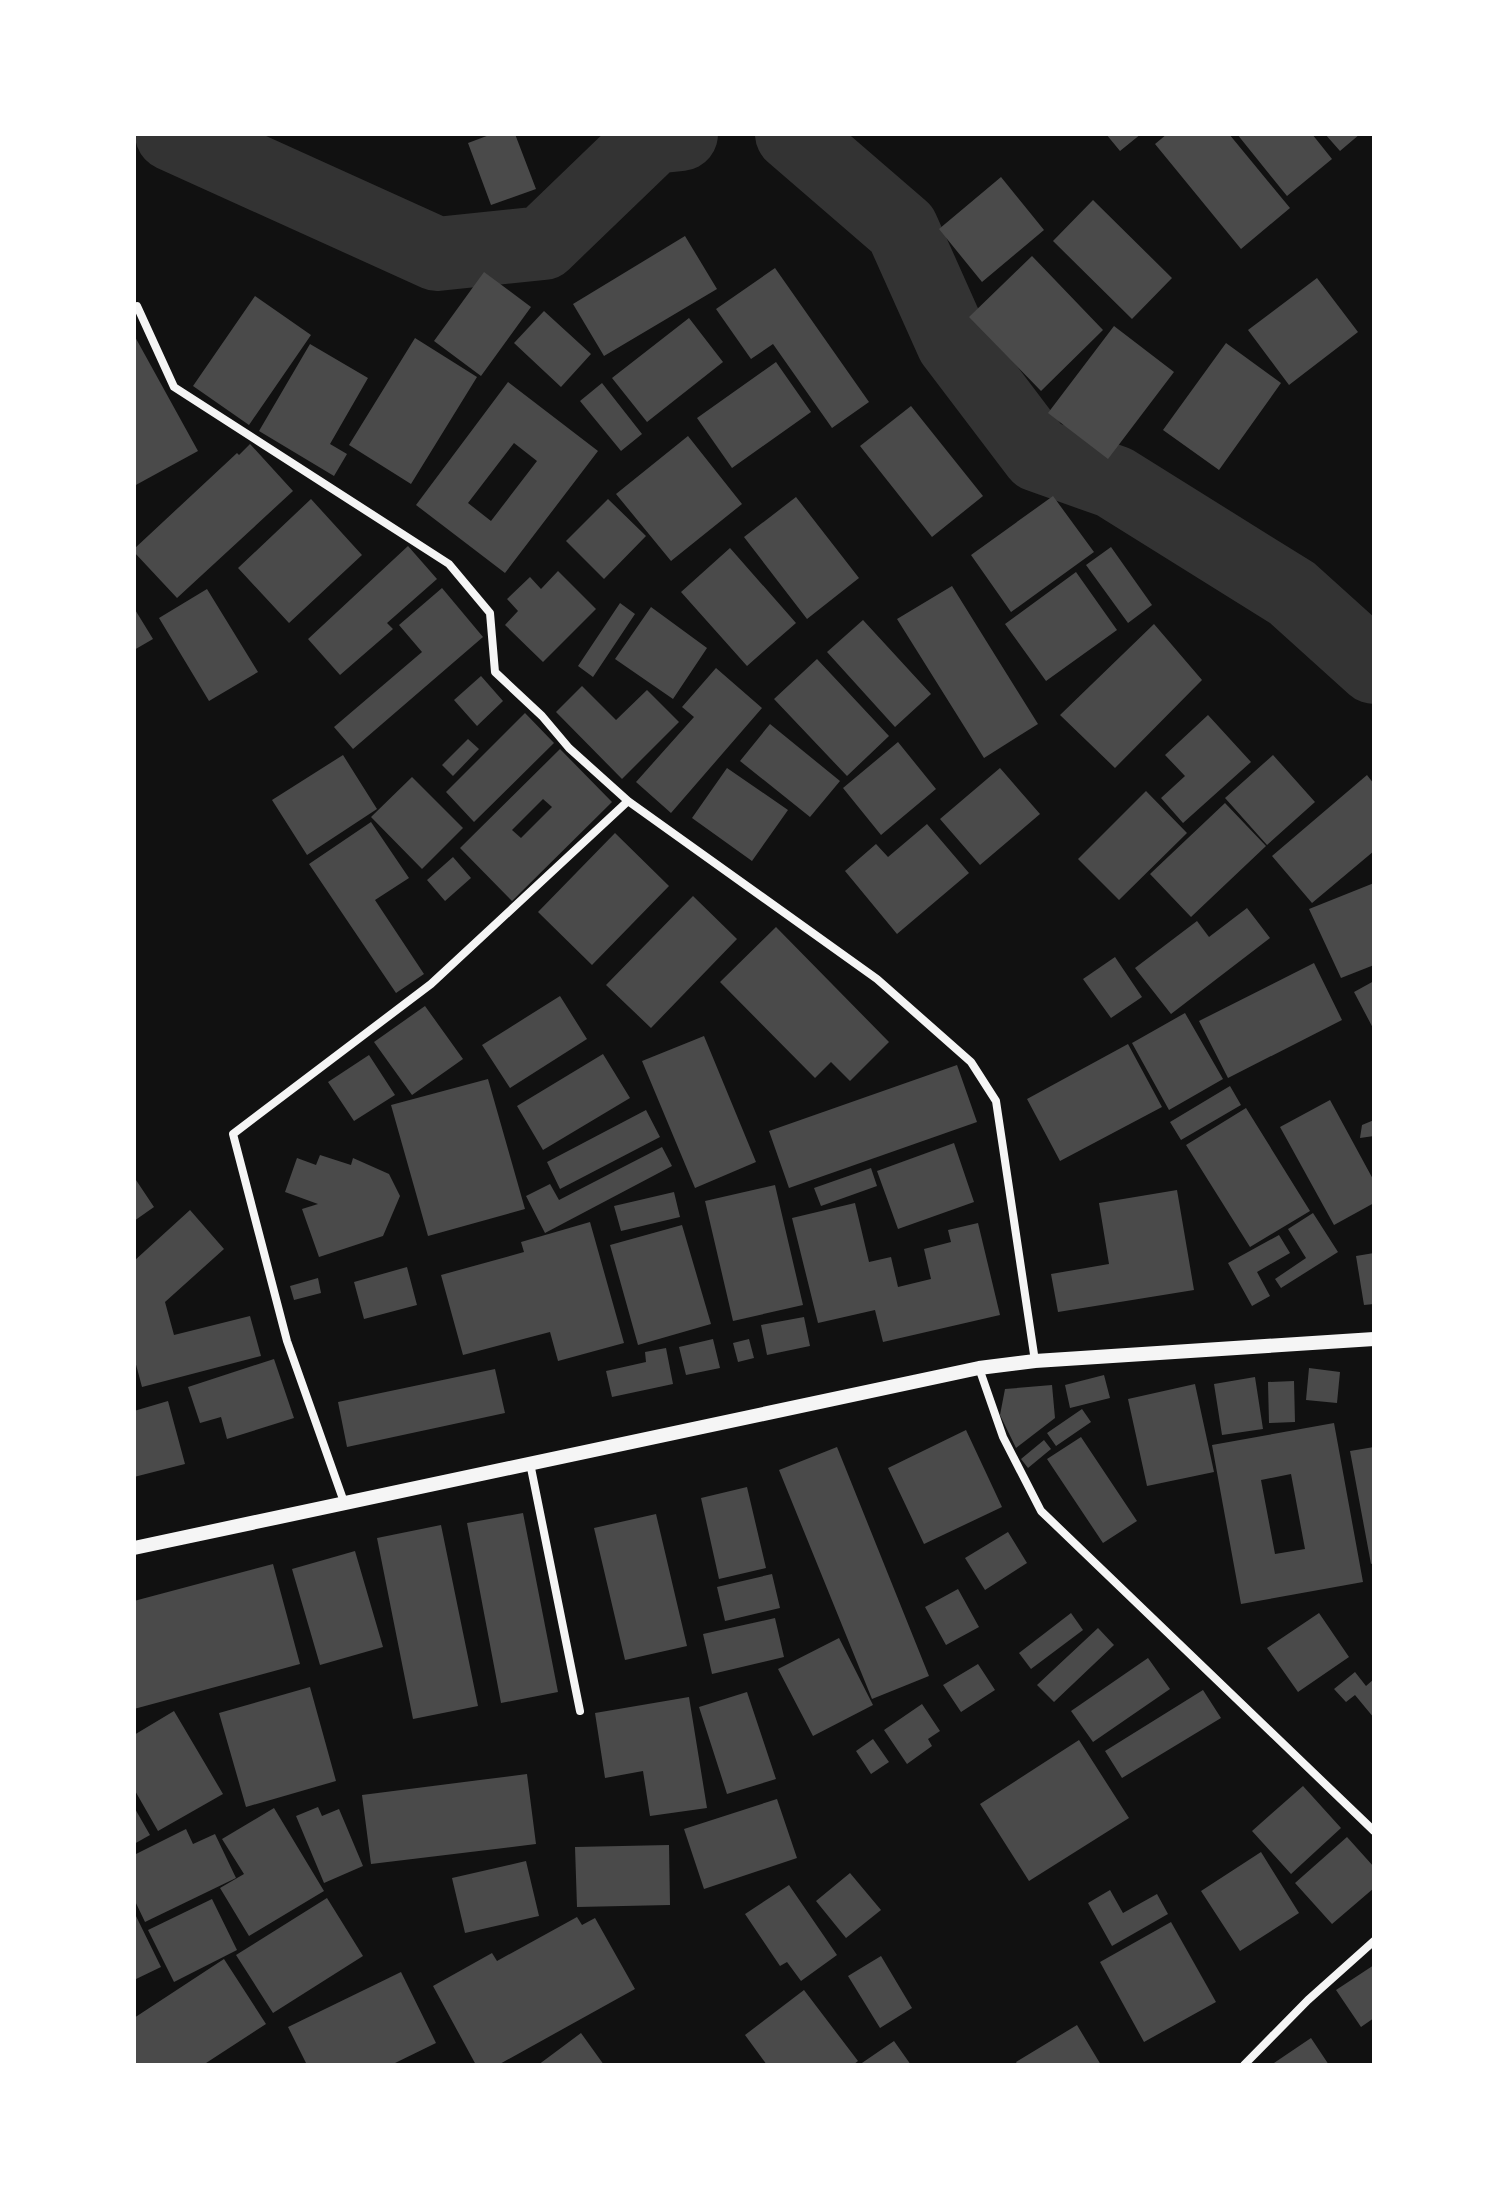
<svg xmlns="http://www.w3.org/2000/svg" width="1508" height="2199" font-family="'Public Sans',sans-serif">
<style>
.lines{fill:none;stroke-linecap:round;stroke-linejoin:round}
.river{stroke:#333;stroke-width:74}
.building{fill:#4a4a4a;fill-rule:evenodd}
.minor{stroke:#f5f5f5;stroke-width:8}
.tertiary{stroke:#f5f5f5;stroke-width:14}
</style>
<rect width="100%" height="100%" fill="#111"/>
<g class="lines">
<path class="river" d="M 172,134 L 437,254 L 543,243 L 653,137 L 681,134
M 792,134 L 902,229 L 953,343 L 1038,455 L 1114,482 L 1292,593 L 1374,667"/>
</g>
<path class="building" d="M 492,134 L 515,134 L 536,189 L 491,205 L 468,143 Z
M 1106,134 L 1141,134 L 1120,151 Z
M 1167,134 L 1229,134 L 1290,208 L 1241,249 L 1155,144 Z
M 1237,134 L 1312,134 L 1332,159 L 1287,196 Z
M 1325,134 L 1360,134 L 1340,151 Z
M 1001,177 L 1044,230 L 982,282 L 939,229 Z
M 1093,200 L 1172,278 L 1132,319 L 1053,241 Z
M 685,236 L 717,289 L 604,356 L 573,304 Z
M 1032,256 L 1103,330 L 1041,391 L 969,317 Z
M 775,268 L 869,402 L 832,428 L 773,344 L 751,359 L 716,309 Z
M 484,272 L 531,307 L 481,376 L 434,341 Z
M 1317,278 L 1358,332 L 1289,385 L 1248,330 Z
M 255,296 L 311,335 L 249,425 L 193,386 Z
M 544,311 L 591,354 L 561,387 L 514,343 Z
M 689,318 L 723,362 L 647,422 L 612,378 Z
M 1114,326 L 1174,372 L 1108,459 L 1048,413 Z
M 134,335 L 198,451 L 134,486 Z
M 415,338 L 477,377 L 411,484 L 349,445 Z
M 1226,343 L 1281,383 L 1219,470 L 1163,430 Z
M 310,344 L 368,378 L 330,444 L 347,454 L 334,476 L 259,431 Z
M 776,362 L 811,412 L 732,468 L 697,418 Z
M 508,382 L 598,451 L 505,573 L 416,505 ZM 514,443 L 537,461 L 491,521 L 468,503 Z
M 602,383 L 642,434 L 621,451 L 580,401 Z
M 911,406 L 983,496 L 932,537 L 860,446 Z
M 688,436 L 742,504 L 671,561 L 616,494 Z
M 250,444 L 293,491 L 177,598 L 134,552 L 134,549 L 237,453 L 239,455 Z
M 1053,496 L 1094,552 L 1011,612 L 971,555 Z
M 796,497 L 859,578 L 807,619 L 744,537 Z
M 311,499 L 362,555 L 289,623 L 238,568 Z
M 608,499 L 646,536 L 604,579 L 566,541 Z
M 408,546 L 437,579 L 387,623 L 393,629 L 340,675 L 308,639 Z
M 1111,547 L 1152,605 L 1128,623 L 1086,565 Z
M 730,548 L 796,623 L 747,666 L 681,592 Z
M 558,571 L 596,609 L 543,662 L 505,625 L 518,611 L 507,599 L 530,577 L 541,589 Z
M 1076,572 L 1117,630 L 1046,681 L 1005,624 Z
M 952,586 L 1038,724 L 984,758 L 897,619 Z
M 442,588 L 483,637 L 353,749 L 334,727 L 422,652 L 399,625 Z
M 207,589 L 258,672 L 209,701 L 159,618 Z
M 620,603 L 635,614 L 593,677 L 578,666 Z
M 651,607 L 707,648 L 673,699 L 615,659 Z
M 134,608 L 153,639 L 134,650 Z
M 863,620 L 931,694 L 895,727 L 827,652 Z
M 1154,624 L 1202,680 L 1115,768 L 1060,715 Z
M 817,659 L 889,736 L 847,776 L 774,699 Z
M 716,668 L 762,708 L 671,813 L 636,782 L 694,717 L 682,707 Z
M 481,676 L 503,701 L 477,726 L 454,700 Z
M 582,686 L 616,720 L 647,690 L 679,722 L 622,779 L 556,712 Z
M 525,713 L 554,743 L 474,822 L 446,792 Z
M 1208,715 L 1251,762 L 1183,823 L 1161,798 L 1185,776 L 1165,755 Z
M 770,724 L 840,781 L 810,817 L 740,761 Z
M 468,739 L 479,749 L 453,776 L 442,765 Z
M 898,742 L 936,789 L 881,835 L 843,788 Z
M 560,749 L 612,802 L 512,901 L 460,848 ZM 543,799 L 552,807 L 521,838 L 512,830 Z
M 343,755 L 377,809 L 307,855 L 272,800 Z
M 1273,755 L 1315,802 L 1267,845 L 1225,798 Z
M 727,768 L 788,810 L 752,861 L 692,818 Z
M 1000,768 L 1040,814 L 980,865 L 940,819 Z
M 1367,775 L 1374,784 L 1374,851 L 1312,903 L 1272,856 Z
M 412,777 L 463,828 L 422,869 L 371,817 Z
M 1146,791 L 1187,833 L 1119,900 L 1078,859 Z
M 1225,803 L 1266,846 L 1191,917 L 1150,874 Z
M 371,822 L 409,878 L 375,900 L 424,974 L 396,993 L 309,864 Z
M 927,824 L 969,873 L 897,934 L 845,871 L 876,844 L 888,857 Z
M 615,833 L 669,886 L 592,965 L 538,912 Z
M 453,857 L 471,878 L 445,901 L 427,880 Z
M 1374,883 L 1374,965 L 1341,978 L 1309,909 Z
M 693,896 L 737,939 L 651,1028 L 606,985 Z
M 1247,908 L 1270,938 L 1171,1014 L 1135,968 L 1197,921 L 1209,937 Z
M 776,927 L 889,1042 L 850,1081 L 831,1062 L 815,1078 L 720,982 Z
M 1115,957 L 1142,997 L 1111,1018 L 1083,979 Z
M 1314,963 L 1342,1020 L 1228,1078 L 1199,1021 Z
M 1374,981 L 1374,1030 L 1354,992 Z
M 560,996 L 587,1039 L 510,1088 L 482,1045 Z
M 425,1006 L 463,1059 L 412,1095 L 374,1042 Z
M 1185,1013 L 1223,1079 L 1169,1110 L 1132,1043 Z
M 704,1036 L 756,1162 L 695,1188 L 642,1061 Z
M 1128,1044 L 1162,1107 L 1060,1161 L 1027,1099 Z
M 603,1054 L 630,1098 L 543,1150 L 517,1106 Z
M 369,1055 L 395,1095 L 354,1121 L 328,1082 Z
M 957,1065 L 977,1122 L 789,1188 L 769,1131 Z
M 488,1079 L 525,1209 L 428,1236 L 391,1105 Z
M 1230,1086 L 1241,1105 L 1181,1140 L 1170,1122 Z
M 1330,1100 L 1374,1181 L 1374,1203 L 1334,1225 L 1280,1127 Z
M 1246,1108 L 1310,1211 L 1250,1247 L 1186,1145 Z
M 646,1110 L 660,1137 L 560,1189 L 547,1162 Z
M 1374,1120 L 1374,1136 L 1360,1138 L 1362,1125 Z
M 954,1143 L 974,1202 L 898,1229 L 877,1171 Z
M 662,1147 L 672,1166 L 545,1233 L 526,1196 L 550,1184 L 559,1200 Z
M 320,1155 L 351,1165 L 353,1158 L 389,1174 L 400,1196 L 383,1236 L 319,1257 L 302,1209 L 318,1204 L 285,1192 L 297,1158 L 316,1165 Z
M 871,1168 L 877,1186 L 821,1206 L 814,1188 Z
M 134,1177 L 154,1207 L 134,1221 Z
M 775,1185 L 803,1305 L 733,1321 L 705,1201 Z
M 1177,1190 L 1194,1290 L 1058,1312 L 1051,1274 L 1109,1264 L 1099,1203 Z
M 674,1192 L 680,1217 L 621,1231 L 614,1206 Z
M 855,1203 L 869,1262 L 891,1257 L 898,1287 L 931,1279 L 924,1249 L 951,1242 L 948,1230 L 978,1223 L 1000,1315 L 883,1342 L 875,1310 L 818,1323 L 792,1218 Z
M 190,1210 L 224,1249 L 165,1302 L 174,1335 L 250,1316 L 261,1356 L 142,1387 L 134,1357 L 134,1261 Z
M 1313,1213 L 1338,1252 L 1281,1288 L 1275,1279 L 1306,1258 L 1288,1229 Z
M 590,1222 L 624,1343 L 558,1361 L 550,1332 L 463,1355 L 441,1275 L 524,1252 L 521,1242 Z
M 682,1225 L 711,1324 L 638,1345 L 610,1245 Z
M 1279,1235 L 1290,1253 L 1257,1272 L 1270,1296 L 1252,1306 L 1228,1263 Z
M 1374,1253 L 1374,1304 L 1364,1305 L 1356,1256 Z
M 407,1267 L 417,1305 L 364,1319 L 354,1282 Z
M 318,1278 L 321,1293 L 294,1300 L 290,1286 Z
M 804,1317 L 810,1346 L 767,1355 L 761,1325 Z
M 713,1339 L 720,1368 L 686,1375 L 679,1347 Z
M 749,1339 L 754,1358 L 738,1362 L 733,1343 Z
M 666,1348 L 673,1384 L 612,1397 L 606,1371 L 646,1362 L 645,1352 Z
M 274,1359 L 294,1418 L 227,1439 L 221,1417 L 200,1423 L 188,1387 Z
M 1309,1368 L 1340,1372 L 1337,1403 L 1306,1400 Z
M 495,1369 L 505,1413 L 347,1447 L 338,1402 Z
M 1104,1375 L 1110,1398 L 1070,1408 L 1065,1385 Z
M 1255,1377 L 1263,1429 L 1222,1435 L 1214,1384 Z
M 1294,1381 L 1295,1422 L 1269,1423 L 1268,1382 Z
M 1195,1384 L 1214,1472 L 1147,1486 L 1128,1399 Z
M 1052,1385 L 1055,1418 L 1016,1448 L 1000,1415 L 1005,1389 Z
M 168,1401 L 185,1464 L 134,1477 L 134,1411 Z
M 1082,1409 L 1091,1422 L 1056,1446 L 1047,1433 Z
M 1334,1423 L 1363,1582 L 1241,1604 L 1212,1445 ZM 1291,1474 L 1305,1549 L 1275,1554 L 1261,1480 Z
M 966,1430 L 1002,1507 L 924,1544 L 888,1468 Z
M 1081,1437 L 1137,1521 L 1103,1543 L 1047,1459 Z
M 1044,1440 L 1051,1449 L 1028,1468 L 1021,1459 Z
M 837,1447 L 929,1676 L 872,1699 L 779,1470 Z
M 1374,1447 L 1374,1563 L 1371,1564 L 1350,1451 Z
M 747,1487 L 766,1568 L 719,1579 L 701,1498 Z
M 523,1513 L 558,1692 L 501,1703 L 467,1523 Z
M 656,1514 L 687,1646 L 625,1660 L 594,1528 Z
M 441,1525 L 478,1706 L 413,1719 L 377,1538 Z
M 1008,1532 L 1027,1563 L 985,1590 L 965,1558 Z
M 355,1551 L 383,1647 L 320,1665 L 292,1569 Z
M 273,1564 L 300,1664 L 134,1709 L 134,1601 Z
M 772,1574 L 780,1608 L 725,1621 L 717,1587 Z
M 958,1589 L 979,1627 L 946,1645 L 925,1607 Z
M 1071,1613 L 1083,1630 L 1031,1669 L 1019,1653 Z
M 1319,1613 L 1349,1657 L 1298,1692 L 1267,1648 Z
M 775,1618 L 784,1657 L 712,1674 L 703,1634 Z
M 1098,1628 L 1114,1645 L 1054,1702 L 1037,1685 Z
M 839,1638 L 873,1705 L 813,1736 L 778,1669 Z
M 1148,1658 L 1170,1689 L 1093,1742 L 1071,1711 Z
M 978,1664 L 995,1690 L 961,1712 L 943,1685 Z
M 1355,1672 L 1366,1686 L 1374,1679 L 1374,1718 L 1355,1695 L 1346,1702 L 1334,1689 Z
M 310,1687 L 336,1781 L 246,1807 L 219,1713 Z
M 1203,1690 L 1221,1718 L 1122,1778 L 1105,1751 Z
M 747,1692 L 776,1779 L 727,1794 L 699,1707 Z
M 689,1697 L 707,1808 L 650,1816 L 643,1771 L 605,1778 L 595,1713 Z
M 922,1704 L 940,1731 L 928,1739 L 932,1746 L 907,1764 L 884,1730 Z
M 174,1711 L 223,1794 L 158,1831 L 134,1789 L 134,1735 Z
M 873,1739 L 889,1762 L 871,1774 L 856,1751 Z
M 1079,1740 L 1129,1818 L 1029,1881 L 980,1804 Z
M 527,1774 L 536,1844 L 371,1864 L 362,1795 Z
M 1303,1786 L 1341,1828 L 1291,1874 L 1252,1831 Z
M 777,1799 L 797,1858 L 704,1889 L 684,1829 Z
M 134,1807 L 150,1835 L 134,1844 Z
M 318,1807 L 322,1816 L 339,1809 L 363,1866 L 324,1883 L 296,1816 Z
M 274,1808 L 324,1891 L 249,1936 L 220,1888 L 244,1874 L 222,1839 Z
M 186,1829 L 193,1844 L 215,1834 L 236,1878 L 145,1922 L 134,1899 L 134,1855 Z
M 1347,1837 L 1374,1867 L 1374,1888 L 1332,1924 L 1295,1883 Z
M 669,1845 L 670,1905 L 577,1907 L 575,1847 Z
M 1261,1852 L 1299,1913 L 1240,1951 L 1201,1891 Z
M 526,1861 L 539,1916 L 465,1933 L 452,1878 Z
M 850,1873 L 881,1910 L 846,1938 L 816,1901 Z
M 789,1885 L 837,1955 L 801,1981 L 787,1962 L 780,1966 L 745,1914 Z
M 1110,1890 L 1123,1913 L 1157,1894 L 1168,1914 L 1112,1946 L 1088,1903 Z
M 327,1898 L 363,1956 L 273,2013 L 236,1955 Z
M 212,1899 L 237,1950 L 174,1982 L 148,1930 Z
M 134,1912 L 161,1967 L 134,1980 Z
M 577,1917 L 582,1925 L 595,1918 L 635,1989 L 498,2065 L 476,2065 L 433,1986 L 492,1953 L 497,1961 Z
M 1171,1922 L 1216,2002 L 1144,2042 L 1100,1962 Z
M 881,1956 L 912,2008 L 880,2028 L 848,1976 Z
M 224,1959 L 266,2024 L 203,2065 L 134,2065 L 134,2018 Z
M 1374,1965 L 1374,2018 L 1361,2027 L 1336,1990 Z
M 401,1972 L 436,2043 L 391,2065 L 307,2065 L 288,2027 Z
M 804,1990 L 858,2061 L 853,2065 L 767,2065 L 745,2035 Z
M 1077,2025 L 1101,2065 L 1018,2065 L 1016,2062 Z
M 581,2033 L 604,2065 L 538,2065 Z
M 1311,2038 L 1329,2065 L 1271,2065 Z
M 894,2041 L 911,2065 L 859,2065 Z"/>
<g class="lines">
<path class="minor" d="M 134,307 L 137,306 L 174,387 L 449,564 L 490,613 L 495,672 L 542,716 L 569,748 L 628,801 L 877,979 L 971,1062 L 996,1101 L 1035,1361
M 979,1368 L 1003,1437 L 1041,1511 L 1374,1831
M 530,1463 L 580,1711
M 344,1502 L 287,1341 L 233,1134 L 431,984 L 628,801
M 1244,2065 L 1308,2000 L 1374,1941"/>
<path class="tertiary" d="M 134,1548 L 979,1368 L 1035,1361 L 1374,1339"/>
</g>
<rect width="1508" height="2199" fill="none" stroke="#ffffff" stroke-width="272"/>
</svg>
